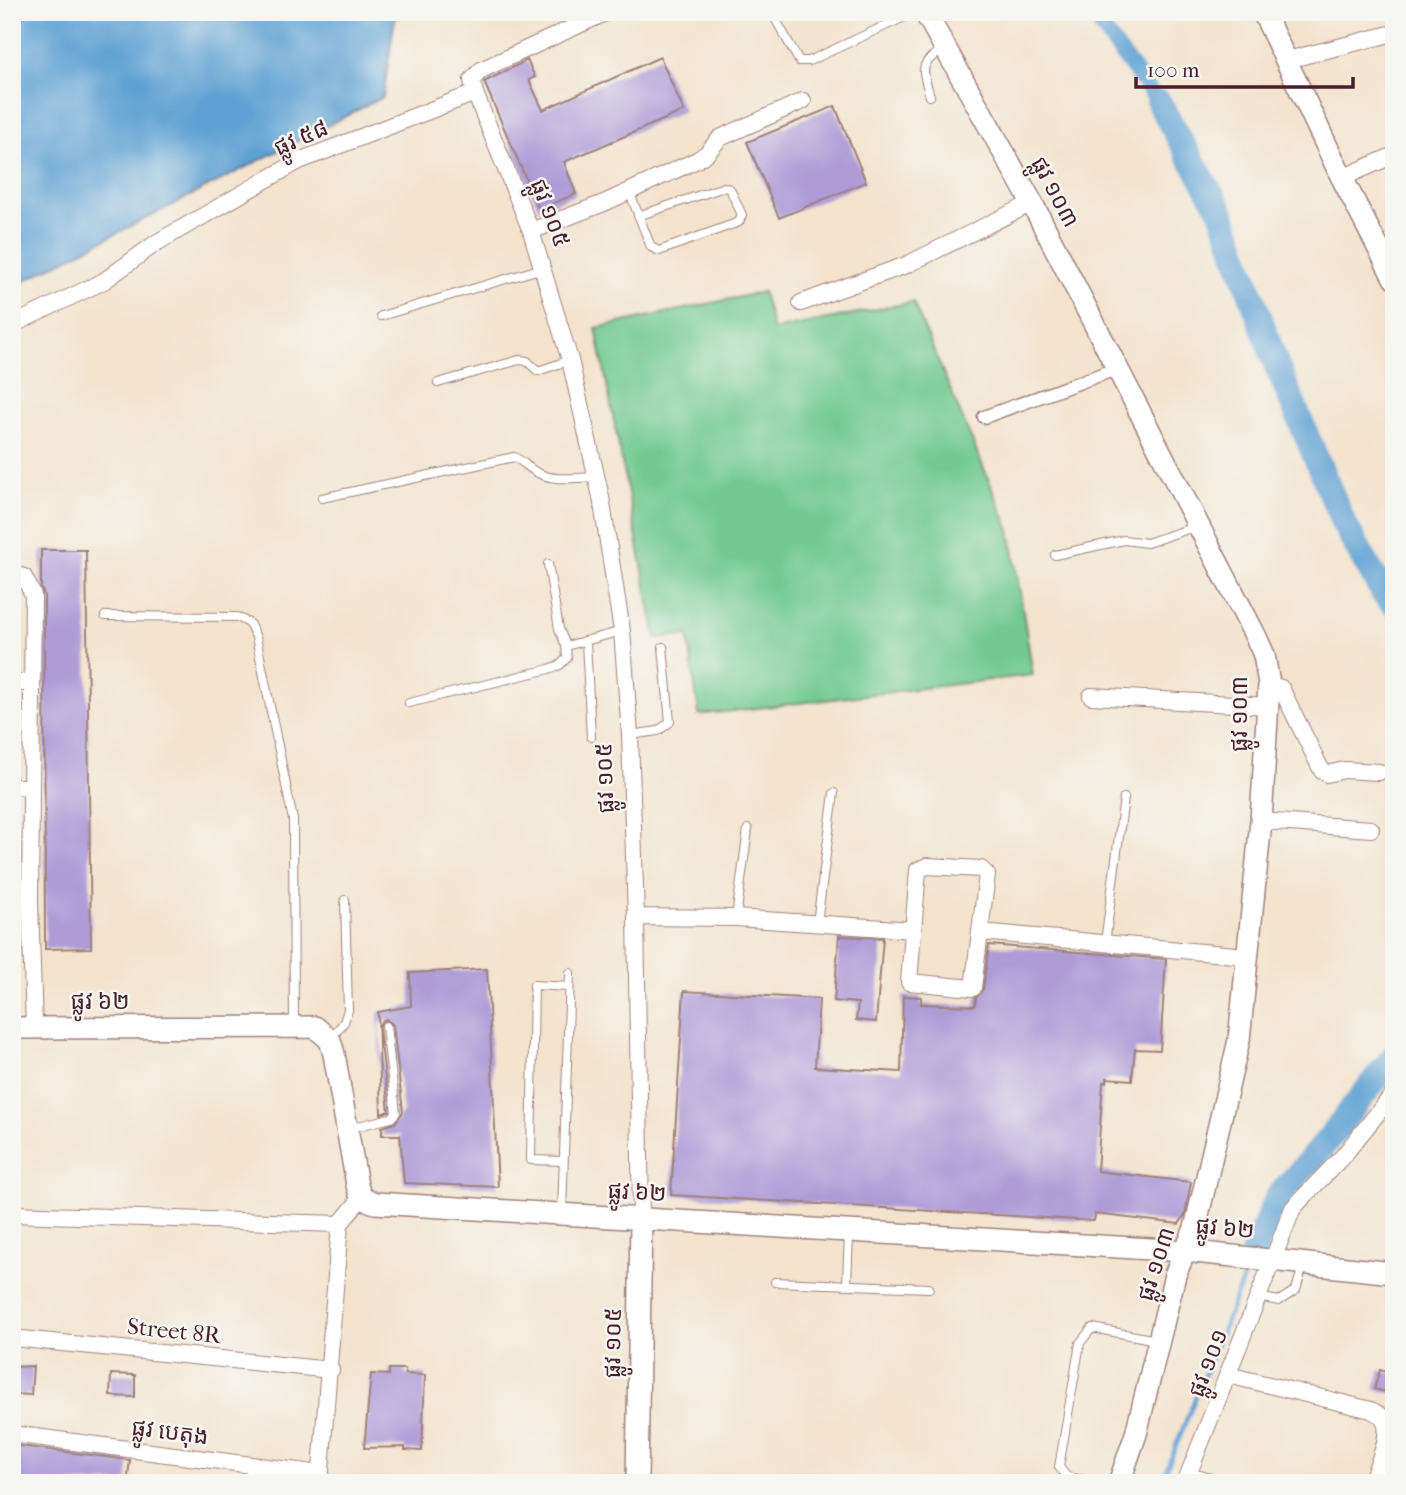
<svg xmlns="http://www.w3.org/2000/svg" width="1406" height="1495" font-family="'IM FELL French Canon','Noto Sans Khmer',serif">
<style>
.green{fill:#72ca90;stroke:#5e745e;stroke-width:2}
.water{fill:#5ea1d3;stroke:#54607f;stroke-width:2}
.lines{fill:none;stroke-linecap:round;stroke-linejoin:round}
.stream{stroke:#5ea1d3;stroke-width:4.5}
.canal{stroke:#5ea1d3;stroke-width:16}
.river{stroke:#5ea1d3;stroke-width:26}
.building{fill:#af9cd7}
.service-casing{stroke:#9e817c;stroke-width:10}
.pedestrian-casing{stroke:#9e817c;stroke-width:15}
.minor-casing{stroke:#9e817c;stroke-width:18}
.tertiary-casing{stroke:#9e817c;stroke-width:24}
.service{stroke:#fff;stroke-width:8}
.pedestrian{stroke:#fff;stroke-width:12}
.minor{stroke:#fff;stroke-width:16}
.tertiary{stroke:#fff;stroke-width:21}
.labels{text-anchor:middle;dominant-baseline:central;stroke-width:5;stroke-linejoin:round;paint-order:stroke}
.street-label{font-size:23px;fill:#4a1f2b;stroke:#f6f6f2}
</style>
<rect width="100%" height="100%" fill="#f6f6f2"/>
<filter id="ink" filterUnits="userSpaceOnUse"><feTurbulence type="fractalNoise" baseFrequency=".0143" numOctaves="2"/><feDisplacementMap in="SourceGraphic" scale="14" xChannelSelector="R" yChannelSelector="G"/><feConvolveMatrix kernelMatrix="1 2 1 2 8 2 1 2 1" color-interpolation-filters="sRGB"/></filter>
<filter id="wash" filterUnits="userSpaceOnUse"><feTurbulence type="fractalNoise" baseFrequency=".00686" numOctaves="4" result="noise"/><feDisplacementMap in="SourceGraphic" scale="28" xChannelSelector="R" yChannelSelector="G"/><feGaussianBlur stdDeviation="1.57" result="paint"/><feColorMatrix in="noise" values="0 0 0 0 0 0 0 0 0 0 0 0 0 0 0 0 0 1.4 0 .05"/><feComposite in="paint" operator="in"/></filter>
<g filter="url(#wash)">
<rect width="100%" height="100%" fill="#f3e3cd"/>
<path class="green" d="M 763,292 L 773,330 L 913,302 L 1010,530 L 1033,675 L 699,715 L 688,635 L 656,638 L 596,328 Z"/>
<path class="water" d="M 12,12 L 396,12 L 383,97 L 12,287 Z"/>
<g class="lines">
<path class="stream" d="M 1161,1483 L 1249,1264"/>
<path class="canal" d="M 1090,12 L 1159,103"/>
<path class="river" d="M 1159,103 L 1221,211 L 1277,366 L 1344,524 L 1384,594 L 1394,604
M 1251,1259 L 1277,1198 L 1326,1142 L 1394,1056"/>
</g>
<g id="blocks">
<path class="building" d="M 660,57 L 684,111 L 564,162 L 576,194 L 539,209 L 484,82 L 527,60 L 535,77 L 529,80 L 543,110 Z
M 835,106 L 866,182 L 779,218 L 747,142 Z
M 41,550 L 86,550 L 91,948 L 45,949 L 44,595 L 41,588 Z
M 839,936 L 883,938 L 876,1022 L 856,1020 L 858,1003 L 834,1001 Z
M 989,945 L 1166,959 L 1160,1050 L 1135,1049 L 1132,1080 L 1107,1078 L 1107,1082 L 1103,1082 L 1097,1171 L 1191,1182 L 1185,1215 L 1179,1224 L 1095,1214 L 1094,1221 L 671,1195 L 684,991 L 819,999 L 815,1067 L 901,1072 L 903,996 L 921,997 L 921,1004 L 975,1006 L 976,998 L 983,989 Z
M 487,969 L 498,1187 L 404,1183 L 400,1135 L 382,1135 L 382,1127 L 395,1123 L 403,1112 L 393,1025 L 386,1019 L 382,1021 L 379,1027 L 389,1111 L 381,1114 L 378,1012 L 411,1006 L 410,973 Z
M 33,1366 L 31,1395 L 12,1394 L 12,1367 Z
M 389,1369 L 405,1369 L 405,1374 L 425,1375 L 422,1451 L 405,1450 L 405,1447 L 364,1448 L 371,1374 L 389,1375 Z
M 1380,1370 L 1394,1374 L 1394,1394 L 1374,1389 Z
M 111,1374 L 135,1375 L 135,1397 L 110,1396 Z
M 12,1445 L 130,1460 L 127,1483 L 12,1483 Z"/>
</g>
</g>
<g filter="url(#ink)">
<use href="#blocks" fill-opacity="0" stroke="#9e817c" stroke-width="2"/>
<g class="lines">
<defs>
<path id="service" d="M 776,20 L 799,61 L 809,61 L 915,12
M 930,96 C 922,69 918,63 945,49
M 629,191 L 651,247 L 659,251 L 739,222 L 742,215 L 730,189 L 724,187 L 638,216
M 381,316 L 543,268
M 438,383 L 519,360 L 527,361 L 538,371 L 570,360
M 322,498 L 514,457 C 523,461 529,469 538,473 C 555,482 578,477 596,477
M 1055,555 L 1124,540 L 1147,543 L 1197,526
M 548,564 L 559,629 L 566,646 L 622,631
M 105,616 L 237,617 L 249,623 L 256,637 L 293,820 L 294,1026
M 586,641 L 591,737
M 409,703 L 549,669 L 560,665 L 567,658 L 566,646
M 630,735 L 658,731 L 670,722 L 663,647
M 736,918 L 748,829
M 817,923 L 834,793
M 1105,943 L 1124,798
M 331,1038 L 344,1022 L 348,1010 L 345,900
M 350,1128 L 391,1118 L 396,1113 L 386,1026
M 564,1161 L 531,1160 L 534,985 L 569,987
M 562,1214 L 570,973
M 775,1282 L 929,1288
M 847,1284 L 849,1233
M 1258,1297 L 1279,1301 L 1296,1290 L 1303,1266
M 1102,1483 L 1067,1477 L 1059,1467 L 1080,1343 L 1092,1328 L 1157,1340"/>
<path id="pedestrian" d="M 984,417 L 1116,369"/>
<path id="minor" d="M 607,12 L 481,70 L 472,80 L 475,93 L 531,231 L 570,360 L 601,497 L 622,631 L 630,735 L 636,917 L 641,1218
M 1287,60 L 1394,33
M 1342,178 L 1394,155
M 531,231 L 604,203 L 697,160 L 707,153 L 720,138 L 803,101
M 801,303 L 906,265 L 1032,203
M 12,325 L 104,281 L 156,243 L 299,161 L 475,93
M 12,574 L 24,577 L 33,595 L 30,901 L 34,1028
M 12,683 L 31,683
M 1269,684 L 1281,688 L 1322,771 L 1327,774 L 1344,770 L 1379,772
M 1091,696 L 1268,706
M 12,787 L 31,787
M 1261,821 L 1371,829
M 927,866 L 981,869 L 987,875 L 973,988 L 909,982 L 918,870 Z
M 636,917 L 736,918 L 913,930
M 981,932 L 1247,956
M 12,1214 L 340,1224
M 12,1338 L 331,1370
M 1228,1375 L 1371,1410 C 1374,1412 1378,1413 1381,1416 C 1396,1429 1376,1467 1371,1483
M 12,1434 L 321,1474
M 1188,1476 L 1214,1483
M 320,1483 L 340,1224 L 361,1198
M 1185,1483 L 1293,1208 L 1343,1156 L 1394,1093"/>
<path id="tertiary" d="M 925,12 L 1032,203 L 1256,637 L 1264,655 L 1269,684 L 1261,821 L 1239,1040 L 1195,1228 L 1175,1275 L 1136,1434 L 1119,1483
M 1263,12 L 1342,178 L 1394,278
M 12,1028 L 315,1027 L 330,1040 L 334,1054 L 357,1185 L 361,1198 L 375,1203 L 1185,1251 L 1394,1273
M 637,1483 L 641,1218"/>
</defs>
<use href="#service" class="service-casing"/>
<use href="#pedestrian" class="pedestrian-casing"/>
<use href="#minor" class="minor-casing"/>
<use href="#tertiary" class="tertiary-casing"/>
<use href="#service" class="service"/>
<use href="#pedestrian" class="pedestrian"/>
<use href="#minor" class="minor"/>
<use href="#tertiary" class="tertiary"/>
</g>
</g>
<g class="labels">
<g class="street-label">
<text transform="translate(301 138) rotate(-24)">ផ្លូវ ៥៨</text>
<text transform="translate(1055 192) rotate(62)">ផ្លូវ ១០៣</text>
<text transform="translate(550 213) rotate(69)">ផ្លូវ ១០៥</text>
<text transform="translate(1239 714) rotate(-90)">ផ្លូវ ១០៣</text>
<text transform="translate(605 778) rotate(-92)">ផ្លូវ ១០៥</text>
<text x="100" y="1001">ផ្លូវ ៦២</text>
<text transform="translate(637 1192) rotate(3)">ផ្លូវ ៦២</text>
<text transform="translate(1225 1228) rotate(5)">ផ្លូវ ៦២</text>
<text transform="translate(1156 1264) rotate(-72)">ផ្លូវ ១០៣</text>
<text transform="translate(174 1331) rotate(6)">Street 8R</text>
<text transform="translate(613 1343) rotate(-89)">ផ្លូវ ១០៥</text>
<text transform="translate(1208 1363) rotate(-69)">ផ្លូវ ១០១</text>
<text transform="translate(170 1432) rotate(7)">ផ្លូវ បេតុង</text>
</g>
</g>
<rect width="1406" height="1495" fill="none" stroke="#f6f6f2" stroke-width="42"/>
<path d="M1136 77v10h217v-10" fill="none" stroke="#4a1f2b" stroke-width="3.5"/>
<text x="1147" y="77" font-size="21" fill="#4a1f2b" stroke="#f6f6f2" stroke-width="5" paint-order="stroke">100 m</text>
</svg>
